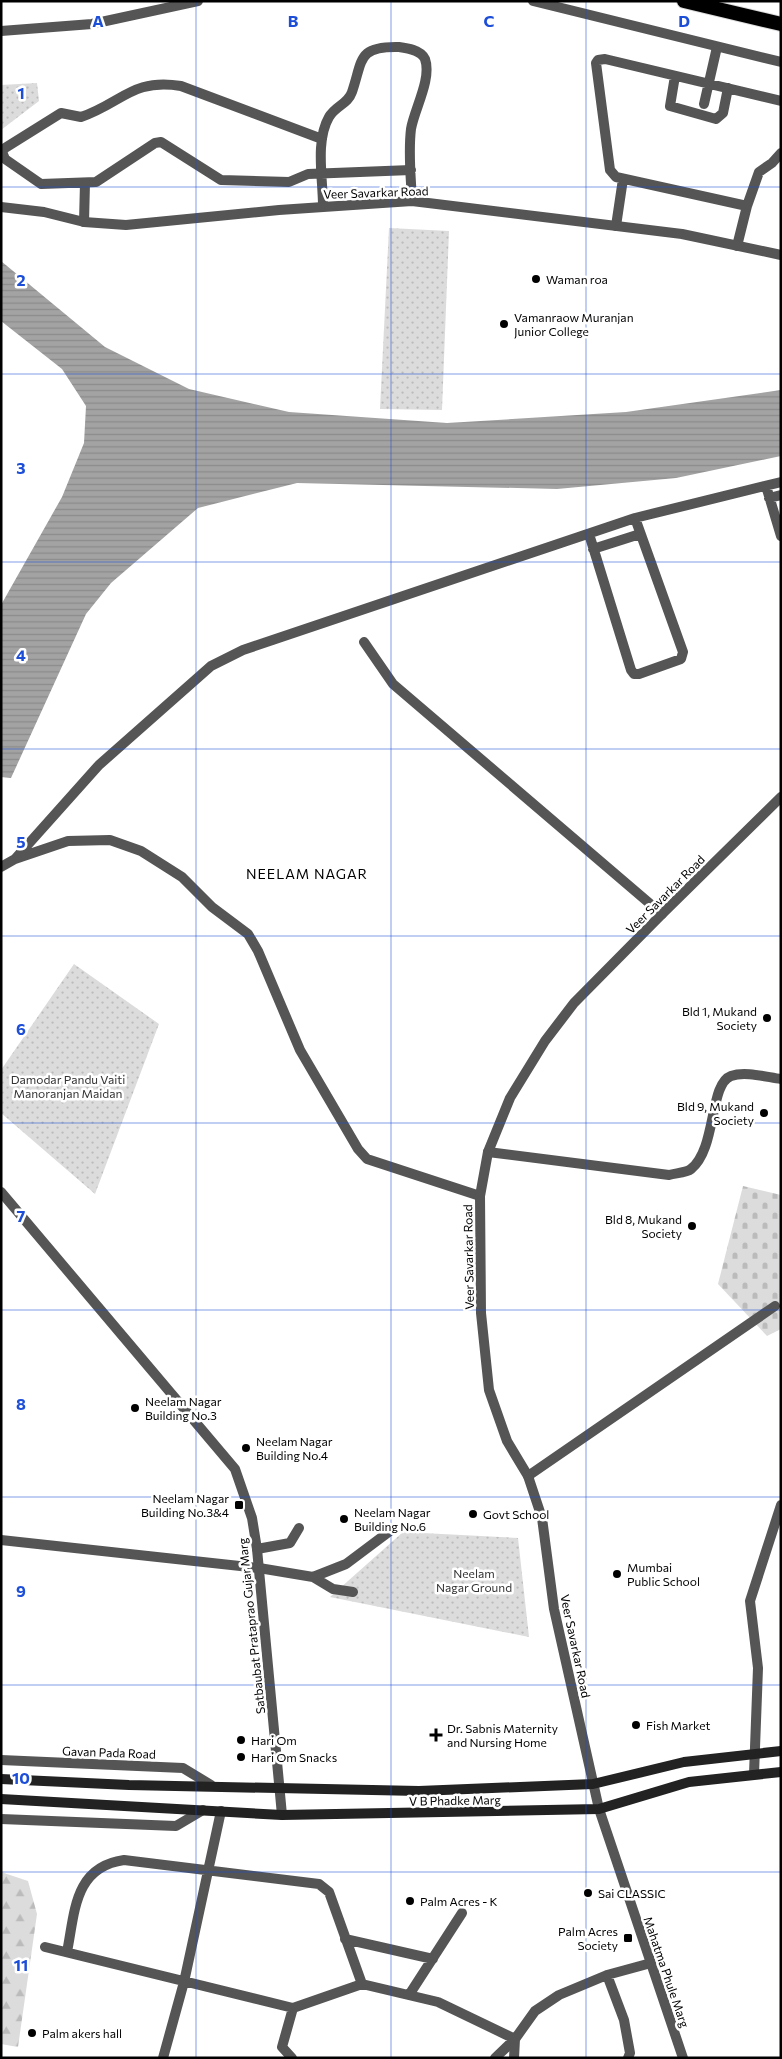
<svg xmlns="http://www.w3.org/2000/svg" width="782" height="2059" font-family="Commissioner,sans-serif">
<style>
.forest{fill:url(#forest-firs)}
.cemetery{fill:url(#cemetery-stones)}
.park{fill:url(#park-dots)}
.water{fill:url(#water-rules)}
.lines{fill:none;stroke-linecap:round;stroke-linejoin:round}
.trunk-casing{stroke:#dbdbdb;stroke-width:16}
.minor{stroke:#555;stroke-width:10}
.tertiary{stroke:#555;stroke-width:10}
.secondary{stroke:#222;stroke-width:10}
.trunk{stroke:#000;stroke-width:14}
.grid{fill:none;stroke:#1d4ed8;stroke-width:1;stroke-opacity:0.55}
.poi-dot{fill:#000;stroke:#fff;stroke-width:2}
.labels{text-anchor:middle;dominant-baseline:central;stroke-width:5;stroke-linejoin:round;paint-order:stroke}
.street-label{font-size:12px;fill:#000;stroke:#fff}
.poi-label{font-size:12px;fill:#000;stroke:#fff;text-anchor:start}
.park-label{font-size:12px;fill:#333;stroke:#fff}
.neighbourhood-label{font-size:14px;letter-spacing:1px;fill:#000;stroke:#fff}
.grid-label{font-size:16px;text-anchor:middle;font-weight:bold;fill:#1d4ed8;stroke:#fff;stroke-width:5;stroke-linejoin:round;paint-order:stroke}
</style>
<defs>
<pattern id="forest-firs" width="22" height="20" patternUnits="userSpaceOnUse" patternTransform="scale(1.25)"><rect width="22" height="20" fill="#dcdcdc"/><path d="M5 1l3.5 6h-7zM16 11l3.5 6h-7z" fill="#bbb"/></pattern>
<pattern id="cemetery-stones" width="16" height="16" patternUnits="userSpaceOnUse" patternTransform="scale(1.25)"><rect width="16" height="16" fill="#dcdcdc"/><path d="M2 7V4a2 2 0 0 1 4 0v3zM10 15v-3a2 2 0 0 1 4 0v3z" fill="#bbb"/></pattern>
<pattern id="park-dots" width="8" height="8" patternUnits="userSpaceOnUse" patternTransform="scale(1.25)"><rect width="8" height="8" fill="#dcdcdc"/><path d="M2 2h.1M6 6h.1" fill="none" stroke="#bbb" stroke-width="1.8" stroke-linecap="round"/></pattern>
<pattern id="water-rules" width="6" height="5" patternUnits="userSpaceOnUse" patternTransform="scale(1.25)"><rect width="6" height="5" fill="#a3a3a3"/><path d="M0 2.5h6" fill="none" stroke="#8b8b8b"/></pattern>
</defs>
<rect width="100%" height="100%" fill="#fff"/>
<path class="forest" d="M 1,1872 L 28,1881 L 37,1914 L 18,2047 L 1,2044 Z"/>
<path class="cemetery" d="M 743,1186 L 781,1195 L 781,1329 L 767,1336 L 718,1284 Z"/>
<path class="park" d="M 37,83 L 39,101 L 1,130 L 1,85 Z
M 389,228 L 449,231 L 442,410 L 380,409 Z
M 74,964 L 159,1024 L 95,1194 L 1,1113 L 1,1070 Z
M 403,1532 L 518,1538 L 529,1637 L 330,1597 Z"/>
<path class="water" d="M 1,261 L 105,347 L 189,389 L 289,412 L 447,423 L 626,412 L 781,390 L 781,456 L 676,478 L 557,489 L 297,483 L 198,508 L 111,583 L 86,614 L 11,778 L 1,777 L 1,605 L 62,497 L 84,443 L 86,406 L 62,369 L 1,321 Z"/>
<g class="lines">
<defs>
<path id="trunk" d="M 684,1 L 781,24"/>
</defs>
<use href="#trunk" class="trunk-casing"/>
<path class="minor" d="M 675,76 L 670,106 L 716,119 L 723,113 L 728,88
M 781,101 L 605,59 L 598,60 L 596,63 L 610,170 L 616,177 L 747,206 L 759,172 L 772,163 L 781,153
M 704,104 L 717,47
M 322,139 L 181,86 C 132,78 122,103 81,117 L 61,113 L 5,148 L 2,152 L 5,159 L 41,184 L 96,182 L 155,143 L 161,142 L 221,180 L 289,182 L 308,174 L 411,170
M 323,206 C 323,179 315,141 329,117 C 335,106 348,104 352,92 C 363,60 357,46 399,47 C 407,48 421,50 425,59 C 432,79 414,110 411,129 C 408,153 411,178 412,201
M 84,222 L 85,183
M 616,226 L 623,179
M 737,246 L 747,206
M 766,486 L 781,536
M 769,498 L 781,495
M 589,534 L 631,670 L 634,674 L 639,674 L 681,659 L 683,652 L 635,518
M 593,549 L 640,534
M 364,642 L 393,684 L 662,914
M 15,859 L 99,765 L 211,666 L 243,650 L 635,518 L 781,482
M 1,867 L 15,859 L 68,841 L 110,840 L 141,851 L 182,877 L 212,907 L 248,934 L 258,951 L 300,1050 L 358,1149 L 367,1159 L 480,1196
M 488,1152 L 669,1175 C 676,1173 686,1173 691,1169 C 717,1148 709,1084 731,1076 C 745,1071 766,1077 781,1079
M 528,1476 L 775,1306
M 1,1540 L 259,1568 L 313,1577 L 333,1589 L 353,1592
M 257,1549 L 290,1543 L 299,1528
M 313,1577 L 346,1564 L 390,1531
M 1,1760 L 183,1768 L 211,1785
M 754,1774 L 758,1668 L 750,1601 L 781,1505
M 1,1819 L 176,1826 L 203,1810
M 345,1939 L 433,1959
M 45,1947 L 293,2008 L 282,2047 L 292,2058
M 67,1952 C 75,1912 74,1867 124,1860 L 319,1884 L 329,1892 L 362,1984
M 607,1975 L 624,2020 L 630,2053 L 628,2058
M 409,1995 L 462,1913
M 293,2008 L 362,1984 L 438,2002 L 515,2039
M 163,2058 L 184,1982 L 221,1811
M 495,2058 L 515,2039 L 535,2011 L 559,1995 L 607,1975 L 651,1963
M 514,2058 L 515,2039"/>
<path class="tertiary" d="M 533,1 L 781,62
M 1,31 L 92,24 L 198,1
M 1,207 L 44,212 L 84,222 L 126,225 L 279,210 L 412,201 L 682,234 L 781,255
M 1,1192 L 235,1469 L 252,1518 L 257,1549 L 282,1815
M 683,2058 L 599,1809 L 554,1609 L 542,1518 L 528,1476 L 507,1441 L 489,1390 L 481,1313 L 480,1196 L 488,1152 L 510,1098 L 545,1041 L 574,1003 L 662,914 L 781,797"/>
<path class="secondary" d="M 1,1779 L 129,1785 L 419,1791 L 593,1784 L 684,1762 L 781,1751
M 1,1799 L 282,1815 L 599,1809 L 689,1782 L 781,1772"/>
<use href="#trunk" class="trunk"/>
</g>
<path class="grid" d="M 196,1 L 196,2058M 391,1 L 391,2058M 586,1 L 586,2058M 1,187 L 781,187M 1,374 L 781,374M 1,562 L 781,562M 1,749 L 781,749M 1,936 L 781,936M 1,1123 L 781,1123M 1,1310 L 781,1310M 1,1497 L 781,1497M 1,1685 L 781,1685M 1,1872 L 781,1872"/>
<g class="poi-dot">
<circle cx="536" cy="279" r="5"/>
<circle cx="504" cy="324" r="5"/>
<circle cx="767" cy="1018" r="5"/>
<circle cx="764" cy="1113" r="5"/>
<circle cx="692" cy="1226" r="5"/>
<circle cx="135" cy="1408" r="5"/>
<circle cx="246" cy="1448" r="5"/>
<rect x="234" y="1500" width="10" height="10" rx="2.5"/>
<circle cx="473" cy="1514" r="5"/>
<circle cx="344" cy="1519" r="5"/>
<circle cx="617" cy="1574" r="5"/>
<circle cx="636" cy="1725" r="5"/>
<path d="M433.5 1727.5h5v5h5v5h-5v5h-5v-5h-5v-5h5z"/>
<circle cx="241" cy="1740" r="5"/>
<circle cx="241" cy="1757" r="5"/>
<circle cx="588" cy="1893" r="5"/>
<circle cx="410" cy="1901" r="5"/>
<rect x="623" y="1933" width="10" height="10" rx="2.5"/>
<circle cx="32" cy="2033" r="5"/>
</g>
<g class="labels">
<g class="street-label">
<text transform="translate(376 192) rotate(-2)">Veer Savarkar Road</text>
<text transform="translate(665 894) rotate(-45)">Veer Savarkar Road</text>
<text transform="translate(468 1257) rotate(-91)">Veer Savarkar Road</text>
<text transform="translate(251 1626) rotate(-96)">Satbaubat Prataprao Gujar Marg</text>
<text transform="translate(576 1646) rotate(78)">Veer Savarkar Road</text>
<text transform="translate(109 1752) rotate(2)">Gavan Pada Road</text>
<text transform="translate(455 1800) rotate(-1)">V B Phadke Marg</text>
<text transform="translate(667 1972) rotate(71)">Mahatma Phule Marg</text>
</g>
<g class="poi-label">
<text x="546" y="279">Waman roa</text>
<text x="514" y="317">Vamanraow Muranjan<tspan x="514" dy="14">Junior College</tspan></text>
<text x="757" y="1011" text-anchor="end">Bld 1, Mukand<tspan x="757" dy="14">Society</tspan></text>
<text x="754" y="1106" text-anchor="end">Bld 9, Mukand<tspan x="754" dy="14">Society</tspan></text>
<text x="682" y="1219" text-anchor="end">Bld 8, Mukand<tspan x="682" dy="14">Society</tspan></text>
<text x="145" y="1401">Neelam Nagar<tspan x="145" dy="14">Building No.3</tspan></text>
<text x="256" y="1441">Neelam Nagar<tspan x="256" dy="14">Building No.4</tspan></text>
<text x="229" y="1498" text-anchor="end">Neelam Nagar<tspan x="229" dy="14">Building No.3&amp;4</tspan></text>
<text x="354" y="1512">Neelam Nagar<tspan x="354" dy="14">Building No.6</tspan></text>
<text x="483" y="1514">Govt School</text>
<text x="627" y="1567">Mumbai<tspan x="627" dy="14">Public School</tspan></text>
<text x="646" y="1725">Fish Market</text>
<text x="447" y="1728">Dr. Sabnis Maternity<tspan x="447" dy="14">and Nursing Home</tspan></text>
<text x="251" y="1740">Hari Om</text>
<text x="251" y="1757">Hari Om Snacks</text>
<text x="598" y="1893">Sai CLASSIC</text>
<text x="420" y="1901">Palm Acres - K</text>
<text x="618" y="1931" text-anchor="end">Palm Acres<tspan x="618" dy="14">Society</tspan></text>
<text x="42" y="2033">Palm akers hall</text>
</g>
<g class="park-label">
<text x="68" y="1079">Damodar Pandu Vaiti<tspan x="68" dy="14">Manoranjan Maidan</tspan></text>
<text x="474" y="1573">Neelam<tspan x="474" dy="14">Nagar Ground</tspan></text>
</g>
<g class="neighbourhood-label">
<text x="307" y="873">NEELAM NAGAR</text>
</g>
</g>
<g class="grid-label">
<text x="98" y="27">A</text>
<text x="293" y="27">B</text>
<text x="489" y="27">C</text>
<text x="684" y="27">D</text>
<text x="21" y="99">1</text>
<text x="21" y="286">2</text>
<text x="21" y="474">3</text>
<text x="21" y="661">4</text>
<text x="21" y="848">5</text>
<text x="21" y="1035">6</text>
<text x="21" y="1222">7</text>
<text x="21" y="1410">8</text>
<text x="21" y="1597">9</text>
<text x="21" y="1784">10</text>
<text x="21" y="1971">11</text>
</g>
<rect width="782" height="2059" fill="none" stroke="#000000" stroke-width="5"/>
</svg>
